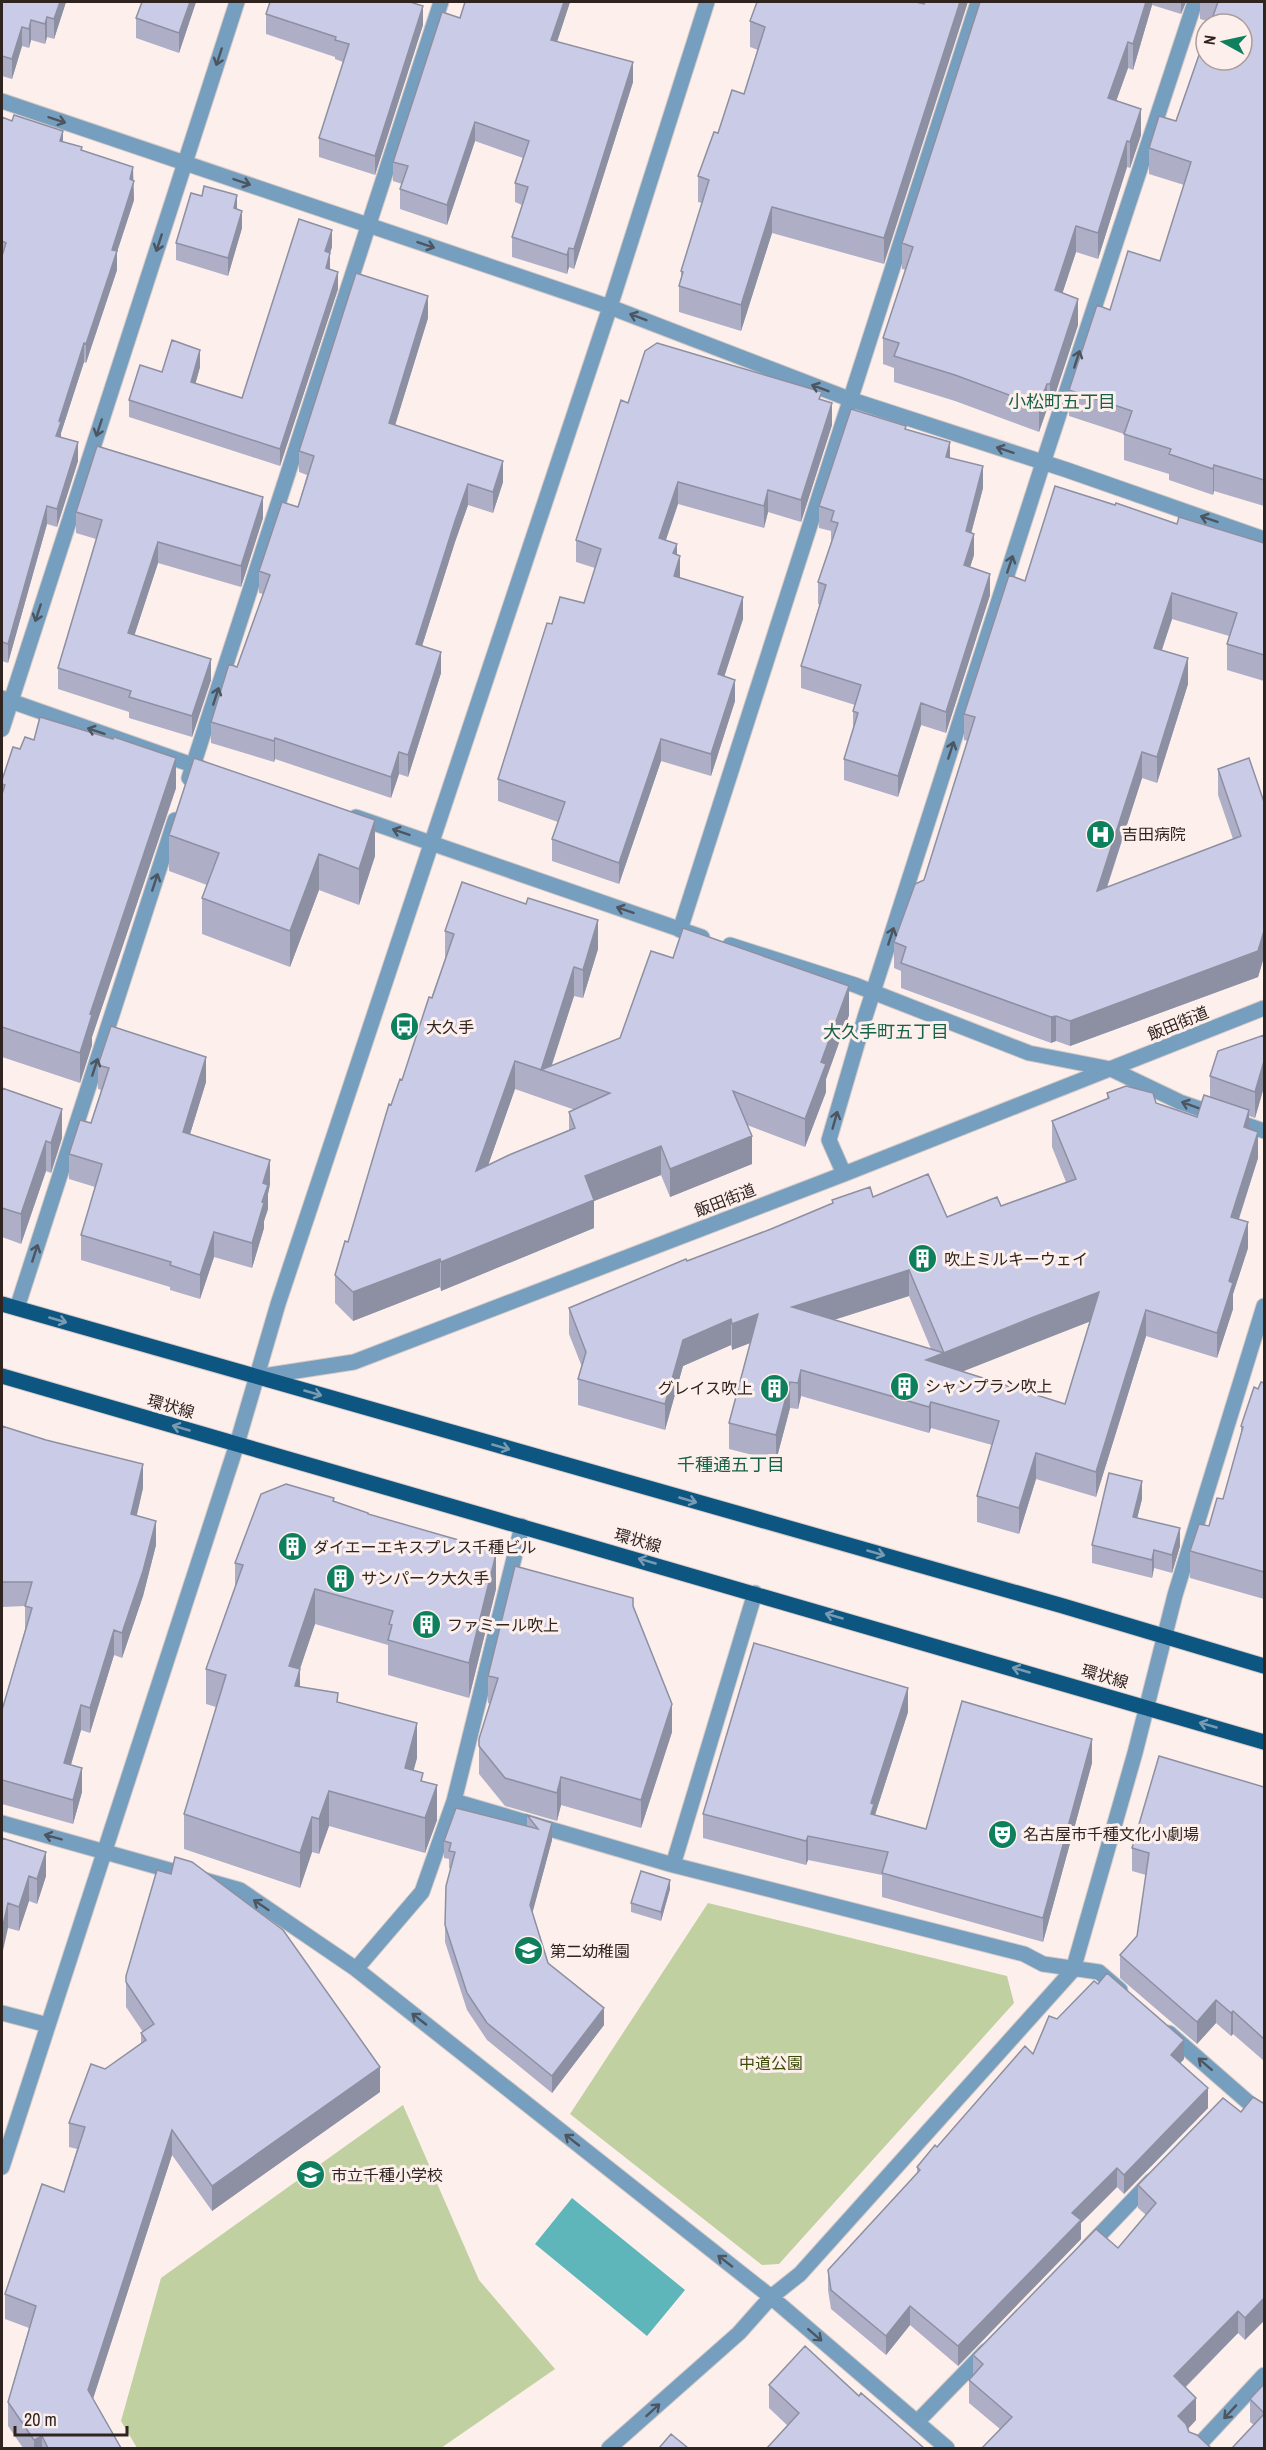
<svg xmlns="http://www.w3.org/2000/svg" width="1266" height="2450" font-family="'Archivo Narrow','Noto Sans JP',sans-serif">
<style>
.green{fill:#c1d0a0}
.water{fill:#5eb5ba}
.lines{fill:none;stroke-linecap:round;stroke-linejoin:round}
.minor-casing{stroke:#d8cbc7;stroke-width:17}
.major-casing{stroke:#d8cbc7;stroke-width:17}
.minor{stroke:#769fbf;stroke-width:15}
.major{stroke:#0d5682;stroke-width:15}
.wall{fill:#aeafc7;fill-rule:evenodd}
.shaded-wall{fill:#8d8fa2}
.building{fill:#cacce7;stroke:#8d8fa2;stroke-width:1.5;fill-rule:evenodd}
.oneway{stroke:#4c5560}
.oneway2{stroke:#799bb2}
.labels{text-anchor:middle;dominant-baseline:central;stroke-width:6;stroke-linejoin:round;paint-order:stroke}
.poi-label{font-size:16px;fill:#302420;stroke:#fdf0ec;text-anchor:start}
.street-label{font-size:16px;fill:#302420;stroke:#fdf0ec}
.park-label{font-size:16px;fill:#3b4b04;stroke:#fdf0ec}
.neighbourhood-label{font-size:18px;fill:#196048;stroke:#fdf0ec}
</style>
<rect width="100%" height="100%" fill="#fdf0ec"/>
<path class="green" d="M 708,1903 L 1007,1976 L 1014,2003 L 779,2264 L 762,2265 L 570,2114 Z
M 403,2105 L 479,2280 L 555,2369 L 441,2448 L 137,2448 L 121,2421 L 161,2278 Z"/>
<path class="water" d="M 572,2198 L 685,2290 L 647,2336 L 535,2244 Z"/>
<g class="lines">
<defs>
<path id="minor" d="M 2,101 L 610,307 L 849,399 L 1067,470 L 1264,539
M 2,698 L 201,768
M 2,729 L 237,2
M 189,778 L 441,2
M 356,817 L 702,937
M 680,930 L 978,2
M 730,945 L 855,985 L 1029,1053 L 1111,1069 L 1180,1102 L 1264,1131
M 844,1174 L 829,1140 L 865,1017 L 1043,463 L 1195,2
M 17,1308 L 175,820
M 257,1377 L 354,1362 L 844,1174 L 1264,1008
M 454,1801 L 673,1865 L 1024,1954 L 1043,1964 L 1099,1972 L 1120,1990
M 2,1823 L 240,1890 L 356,1969 L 771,2297 L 947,2448
M 673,1865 L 755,1593
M 356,1969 L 422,1892 L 454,1801 L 522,1526
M 2,2013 L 48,2025
M 1169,2033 L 1264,2116
M 2,2167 L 237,1444 L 278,1304 L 610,307 L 707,2
M 1087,2248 L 1151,2181
M 917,2422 L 986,2351
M 609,2448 L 739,2333 L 771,2297 L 800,2274 L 1073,1970 L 1135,1753 L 1175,1595 L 1264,1306
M 1196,2448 L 1264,2375"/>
<path id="major" d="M 2,1304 L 1063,1606 L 1264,1666
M 2,1376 L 1264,1742"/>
</defs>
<use href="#minor" class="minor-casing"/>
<use href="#major" class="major-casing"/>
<use href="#minor" class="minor"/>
<use href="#major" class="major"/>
</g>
<path class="wall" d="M 2,2 L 66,2 L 54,39 L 47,37 L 45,44 L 31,40 L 29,48 L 22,46 L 12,79 L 2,76 Z
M 196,2 L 179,53 L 136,38 L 136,18 Z
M 570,2 L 557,42 L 633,82 L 574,269 L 569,267 L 567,274 L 512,257 L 512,237 L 522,205 L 515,202 L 515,183 L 523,158 L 475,141 L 447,225 L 400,209 L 400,189 L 402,184 L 393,181 L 393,162 L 460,18 Z
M 916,2 L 884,264 L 772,233 L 741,331 L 679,312 L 679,286 L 681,278 L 681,271 L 702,203 L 698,202 L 698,176 L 718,133 L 744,94 L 758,50 L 750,47 L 750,21 Z
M 980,2 L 1186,2 L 1181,14 L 1152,5 L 1133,70 L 1128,68 L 1116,101 L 1141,135 L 1130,168 L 1127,167 L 1098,259 L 1076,252 L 1062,293 L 1078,325 L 1050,410 L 1047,409 L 1039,432 L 955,401 L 894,382 L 894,368 L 883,364 L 883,338 L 906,270 L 902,269 L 902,243 Z
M 1200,2 L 1264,2 L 1264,506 L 1214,491 L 1213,495 L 1169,480 L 1169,474 L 1124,460 L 1124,434 L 1069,416 L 1069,390 L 1110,310 L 1160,261 L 1184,185 L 1149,174 L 1149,148 L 1176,121 L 1210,22 L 1200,19 Z
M 266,14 L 423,25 L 375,175 L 319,157 L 319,138 L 343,62 L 335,59 L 335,57 L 266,34 Z
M 2,117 L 63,142 L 82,151 L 133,181 L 134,200 L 117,252 L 117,270 L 86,363 L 84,362 L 61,433 L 61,437 L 78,461 L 57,527 L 47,524 L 8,663 L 2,661 Z
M 237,209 L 242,228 L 228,276 L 176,260 L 176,243 Z
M 332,247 L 330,253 L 330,269 L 338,289 L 280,466 L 129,417 L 129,400 L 162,372 L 200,367 L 195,384 L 242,398 Z
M 428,318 L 395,425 L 503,482 L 493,513 L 468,505 L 455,542 L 422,646 L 441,673 L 408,777 L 399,774 L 391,798 L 275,759 L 274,762 L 211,743 L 211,722 L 237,667 L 263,594 L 259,593 L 259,571 L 298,507 L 307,475 L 299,472 L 299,451 Z
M 822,400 L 832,425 L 801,522 L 768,512 L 764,528 L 678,504 L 666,540 L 677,555 L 680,578 L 743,619 L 724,676 L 735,701 L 711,776 L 661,761 L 619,884 L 552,861 L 552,839 L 558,822 L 498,801 L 498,779 L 552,624 L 584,603 L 595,568 L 576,562 L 576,540 L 628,403 Z
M 906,430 L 950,458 L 983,488 L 971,533 L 974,555 L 970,567 L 990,595 L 946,733 L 921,725 L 898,797 L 844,780 L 844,759 L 853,730 L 853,711 L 855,705 L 801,688 L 801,666 L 820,605 L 818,604 L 818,582 L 831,542 L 831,531 L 819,528 L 819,506 Z
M 1115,505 L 1177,524 L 1264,543 L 1264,681 L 1227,670 L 1227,644 L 1229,636 L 1172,619 L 1162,650 L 1188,684 L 1157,783 L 1142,778 L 1107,888 L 1233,839 L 1218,795 L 1218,769 L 1264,802 L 1264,957 L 1258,977 L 1070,1046 L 1056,1041 L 1051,1043 L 901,988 L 901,971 L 894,968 L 894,942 L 924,880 L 968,741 L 964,740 L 964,714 L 1025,581 Z
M 76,512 L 263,518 L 241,587 L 158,563 L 134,635 L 211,680 L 192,737 L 129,718 L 129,712 L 58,689 L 58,668 L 96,539 L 76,533 Z
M 2,780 L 176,788 L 92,1037 L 92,1045 L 80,1083 L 2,1057 Z
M 169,835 L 375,856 L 359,905 L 319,890 L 290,967 L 202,934 L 202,898 L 207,885 L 169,871 Z
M 445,931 L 598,949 L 583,998 L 574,996 L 552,1065 L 849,1015 L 826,1079 L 826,1092 L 805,1147 L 747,1125 L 752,1164 L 670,1197 L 661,1175 L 594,1201 L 594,1228 L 441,1291 L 440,1287 L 353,1321 L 335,1303 L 335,1275 L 348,1242 L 391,1105 L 402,1080 L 445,959 ZM 515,1089 L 575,1110 L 569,1112 L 569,1130 L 488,1165 Z
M 1264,1035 L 1264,1087 L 1255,1118 L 1249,1116 L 1249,1129 L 1258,1158 L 1239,1219 L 1248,1248 L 1233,1294 L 1233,1309 L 1217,1358 L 1146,1336 L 1096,1497 L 1036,1479 L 1019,1534 L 977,1522 L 977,1496 L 992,1445 L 931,1428 L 929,1433 L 801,1396 L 798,1409 L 790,1408 L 776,1461 L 729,1449 L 729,1423 L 750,1343 L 732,1350 L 731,1345 L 683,1366 L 665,1430 L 578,1405 L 578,1379 L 582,1367 L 569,1334 L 569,1308 L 771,1229 L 832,1204 L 832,1200 L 873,1197 L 947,1217 L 1001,1206 L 1066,1182 L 1052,1147 L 1052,1121 L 1107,1099 L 1107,1093 L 1156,1103 L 1197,1117 L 1210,1097 L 1210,1076 ZM 909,1296 L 931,1349 L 834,1320 ZM 1090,1321 L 1065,1404 L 962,1371 L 1031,1344 Z
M 98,1065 L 206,1082 L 190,1134 L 270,1184 L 268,1194 L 268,1209 L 264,1221 L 264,1228 L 252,1268 L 214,1257 L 200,1299 L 170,1290 L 170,1287 L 81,1260 L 81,1235 L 95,1187 L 69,1179 L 69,1154 L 91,1123 L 101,1090 L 98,1089 Z
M 2,1088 L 62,1138 L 51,1173 L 46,1171 L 21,1244 L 2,1237 Z
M 1264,1383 L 1264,1599 L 1190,1578 L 1190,1551 L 1209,1526 L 1223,1499 L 1241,1433 L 1241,1426 L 1258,1389 Z
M 2,1426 L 143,1488 L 137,1515 L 156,1545 L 143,1596 L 122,1658 L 114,1655 L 90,1733 L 81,1730 L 71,1765 L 82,1792 L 73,1824 L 2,1804 L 2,1710 L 25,1630 L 25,1606 L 2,1607 Z
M 1142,1499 L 1137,1518 L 1180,1546 L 1172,1573 L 1154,1568 L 1152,1578 L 1092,1563 L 1092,1545 Z
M 334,1501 L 368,1515 L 490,1552 L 496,1589 L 469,1698 L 388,1675 L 388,1645 L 315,1624 L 300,1669 L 300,1686 L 338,1703 L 417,1758 L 413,1770 L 423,1782 L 437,1820 L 425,1853 L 329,1826 L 319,1854 L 312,1852 L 300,1888 L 184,1849 L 184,1814 L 216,1707 L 206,1704 L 206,1669 L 235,1588 L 235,1563 Z
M 633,1606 L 672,1732 L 641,1828 L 561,1805 L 557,1821 L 505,1806 L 479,1774 L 479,1739 L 490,1704 L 488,1703 L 488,1676 Z
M 908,1712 L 875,1815 L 926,1829 L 1092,1763 L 1043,1942 L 882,1897 L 882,1875 L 808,1860 L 806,1865 L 703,1838 L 703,1814 Z
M 1264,1787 L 1264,2061 L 1233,2034 L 1231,2036 L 1216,2023 L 1197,2044 L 1120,1978 L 1120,1955 L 1137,1936 L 1146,1875 L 1132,1871 L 1132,1848 Z
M 527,1815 L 552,1840 L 532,1913 L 548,1963 L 604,2025 L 552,2093 L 487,2040 L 467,2010 L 445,1942 L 445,1925 L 451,1869 L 449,1868 L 449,1859 L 444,1858 L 444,1841 L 527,1826 Z
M 2,1838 L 46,1876 L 37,1904 L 29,1901 L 19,1931 L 8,1928 Z
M 670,1889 L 661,1921 L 631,1912 L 631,1903 Z
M 126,1976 L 380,2092 L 212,2211 L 172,2155 L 93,2399 L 121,2448 L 23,2448 L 8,2426 L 8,2402 L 29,2328 L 5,2319 L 5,2294 L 64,2192 L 77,2149 L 69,2147 L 69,2123 L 105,2069 L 141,2043 L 141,2033 L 143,2032 L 126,2007 Z
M 1033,2054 L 1184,2059 L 1180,2063 L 1208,2108 L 1124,2194 L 1117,2187 L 1081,2223 L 1081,2239 L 958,2366 L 910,2325 L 886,2355 L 831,2309 L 828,2290 L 828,2270 L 917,2174 L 917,2167 Z
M 1263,2103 L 1245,2340 L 1238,2333 L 1186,2387 L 1196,2420 L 1188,2429 L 1000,2429 L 969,2403 L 969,2380 L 973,2376 L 973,2355 L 1118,2248 L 1146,2215 L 1138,2208 L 1138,2185 L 1241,2112 Z
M 1264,2384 L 1264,2448 L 1254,2425 L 1250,2422 L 1250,2399 Z
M 769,2385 L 859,2396 L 788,2426 L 769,2408 Z"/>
<path class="shaded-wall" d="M 60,2 L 66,2 L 54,39 L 54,19 Z
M 190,2 L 196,2 L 179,53 L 179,33 Z
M 564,2 L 570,2 L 551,60 L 551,40 Z
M 960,2 L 968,2 L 884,264 L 884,238 Z
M 1146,2 L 1152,2 L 1152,5 L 1133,70 L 1133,44 Z
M 1181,2 L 1186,2 L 1181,14 Z
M 423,6 L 423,25 L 375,175 L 375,156 Z
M 47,17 L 47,37 L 45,44 L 45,24 Z
M 31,20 L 31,40 L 29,48 L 29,29 Z
M 22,27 L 22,46 L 12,79 L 12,59 Z
M 1128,42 L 1128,68 L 1108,124 L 1108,98 Z
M 633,62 L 633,82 L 574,269 L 574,249 Z
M 1141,109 L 1141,135 L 1130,168 L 1130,142 Z
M 475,122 L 475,141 L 447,225 L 447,205 Z
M 63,131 L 63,150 L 60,141 Z
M 1127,141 L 1127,167 L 1098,259 L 1098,233 Z
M 133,167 L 134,200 L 117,252 L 117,270 L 86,363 L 86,344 Z
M 237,195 L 237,213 L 234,208 Z
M 772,207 L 772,233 L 741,331 L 741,305 Z
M 242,211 L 242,228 L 228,276 L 228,258 Z
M 1076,226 L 1076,252 L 1055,316 L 1055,290 Z
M 332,230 L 332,247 L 325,269 L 325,251 Z
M 569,248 L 569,267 L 567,274 L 567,255 Z
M 330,253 L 330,270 L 326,268 Z
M 338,272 L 338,289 L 280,466 L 280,449 Z
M 428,296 L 428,318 L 389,445 L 389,423 Z
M 1078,299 L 1078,325 L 1050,410 L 1050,384 Z
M 84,343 L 84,362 L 61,433 L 61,441 L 56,436 L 59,421 Z
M 200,350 L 200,367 L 191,400 L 191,382 Z
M 1047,384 L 1047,409 L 1039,432 L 1039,406 Z
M 832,403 L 832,425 L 801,522 L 801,500 Z
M 78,442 L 78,461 L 57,527 L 57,509 Z
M 950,442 L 950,463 L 946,457 Z
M 503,461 L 503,482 L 493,513 L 493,492 Z
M 1214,465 L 1214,491 L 1213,495 L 1213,469 Z
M 983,466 L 983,488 L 966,553 L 966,531 Z
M 678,482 L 678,504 L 659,560 L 659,538 Z
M 468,484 L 468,505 L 455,542 L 416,665 L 416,644 L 455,521 Z
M 768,490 L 768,512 L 764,528 L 764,506 Z
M 263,497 L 263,518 L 241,587 L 241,566 Z
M 47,506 L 47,524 L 8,663 L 8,644 Z
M 974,534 L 974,555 L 964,586 L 964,565 Z
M 158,542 L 158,563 L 128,655 L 128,633 Z
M 677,544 L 677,566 L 673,553 Z
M 680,556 L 680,578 L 674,576 Z
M 990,574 L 990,595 L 946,733 L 946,712 Z
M 1172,593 L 1172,619 L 1154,673 L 1154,648 Z
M 743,597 L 743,619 L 718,696 L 718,674 Z
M 441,652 L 441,673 L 408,777 L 408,755 Z
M 1188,658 L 1188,684 L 1157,783 L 1157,757 Z
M 211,659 L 211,680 L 192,737 L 192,716 Z
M 735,680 L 735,701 L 711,776 L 711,754 Z
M 921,703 L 921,725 L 898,797 L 898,776 Z
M 275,738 L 275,759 L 274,762 L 274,741 Z
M 661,739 L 661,761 L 619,884 L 619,863 Z
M 399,752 L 399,774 L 391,798 L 391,777 Z
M 1142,752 L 1142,778 L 1097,917 L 1097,891 Z
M 176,758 L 176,788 L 92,1037 L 92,1045 L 80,1083 L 80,1053 L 90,1014 Z
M 375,820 L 375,856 L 359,905 L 359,869 Z
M 319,854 L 319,890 L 290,967 L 290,931 Z
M 598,920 L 598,949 L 583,998 L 583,970 Z
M 1264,931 L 1264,957 L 1258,977 L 1070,1046 L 1070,1021 Z
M 574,967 L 574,996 L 549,1073 L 541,1070 Z
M 849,986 L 849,1015 L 826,1079 L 826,1092 L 805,1147 L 805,1119 L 821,1062 Z
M 1056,1016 L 1056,1041 L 1051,1043 L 1051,1017 Z
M 206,1057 L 206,1082 L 183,1157 L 183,1132 Z
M 515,1061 L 515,1089 L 476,1200 L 476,1171 Z
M 1264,1061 L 1264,1087 L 1255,1118 L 1255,1092 Z
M 62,1109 L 62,1138 L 51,1173 L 51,1143 Z
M 1249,1110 L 1249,1136 L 1244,1127 Z
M 1258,1132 L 1258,1158 L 1231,1243 L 1231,1217 Z
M 752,1136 L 752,1164 L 670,1197 L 670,1169 Z
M 46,1141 L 46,1171 L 21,1244 L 21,1214 Z
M 661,1146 L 661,1175 L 594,1201 L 594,1228 L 441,1291 L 441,1262 L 585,1176 Z
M 270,1160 L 270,1184 L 268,1194 L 268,1209 L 264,1221 L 264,1228 L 252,1268 L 252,1243 L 263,1183 Z
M 1248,1222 L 1248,1248 L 1233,1294 L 1233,1309 L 1217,1358 L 1217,1333 L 1229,1281 Z
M 214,1232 L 214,1257 L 200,1299 L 200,1275 Z
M 440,1259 L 440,1287 L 353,1321 L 353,1292 Z
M 909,1270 L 909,1296 L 792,1333 L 792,1307 Z
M 1099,1292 L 1099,1318 L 926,1386 L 926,1360 Z
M 1146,1310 L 1146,1336 L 1096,1497 L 1096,1472 Z
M 758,1314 L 758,1340 L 732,1350 L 732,1324 Z
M 731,1319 L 731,1345 L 683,1366 L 665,1430 L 665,1404 L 683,1340 Z
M 801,1370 L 801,1396 L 798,1409 L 798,1383 Z
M 790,1382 L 790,1408 L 776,1461 L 776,1435 Z
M 931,1402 L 931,1428 L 929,1433 L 929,1407 Z
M 1036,1453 L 1036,1479 L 1019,1534 L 1019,1508 Z
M 143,1464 L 143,1488 L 131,1539 L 131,1514 Z
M 1142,1481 L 1142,1499 L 1133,1535 L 1133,1517 Z
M 156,1521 L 156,1545 L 143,1596 L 122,1658 L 122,1633 Z
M 1180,1528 L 1180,1546 L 1172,1573 L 1172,1555 Z
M 490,1549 L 490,1581 L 496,1554 L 496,1589 L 469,1698 L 469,1663 Z
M 1154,1550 L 1154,1568 L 1152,1578 L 1152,1560 Z
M 315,1589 L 315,1624 L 289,1701 L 289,1666 Z
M 114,1630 L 114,1655 L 90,1733 L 90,1708 Z
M 300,1669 L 300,1704 L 295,1686 Z
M 908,1688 L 908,1712 L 874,1818 L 871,1837 L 871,1803 Z
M 672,1704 L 672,1732 L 641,1828 L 641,1800 Z
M 81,1705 L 81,1730 L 64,1788 L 64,1763 Z
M 417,1723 L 417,1758 L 405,1803 L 405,1768 Z
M 1092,1739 L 1092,1763 L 1043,1942 L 1043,1918 Z
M 82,1768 L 82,1792 L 73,1824 L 73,1800 Z
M 561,1777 L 561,1805 L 557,1821 L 557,1793 Z
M 437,1785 L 437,1820 L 425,1853 L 425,1818 Z
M 329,1791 L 329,1826 L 319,1854 L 319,1819 Z
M 312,1817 L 312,1852 L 300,1888 L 300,1853 Z
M 552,1823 L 552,1840 L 530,1922 L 530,1905 Z
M 808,1836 L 808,1860 L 806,1865 L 806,1841 Z
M 46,1852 L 46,1876 L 37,1904 L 37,1879 Z
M 29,1876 L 29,1901 L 19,1931 L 19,1907 Z
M 670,1880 L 670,1889 L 661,1921 L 661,1912 Z
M 8,1903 L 8,1928 L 2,1955 L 2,1930 Z
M 1216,2000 L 1216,2023 L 1197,2044 L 1197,2022 Z
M 604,2008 L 604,2025 L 552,2093 L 552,2076 Z
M 1233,2011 L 1233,2034 L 1231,2036 L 1231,2013 Z
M 1184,2040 L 1184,2059 L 1171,2074 L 1171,2055 Z
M 380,2067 L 380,2092 L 212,2211 L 212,2186 Z
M 1208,2088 L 1208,2108 L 1124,2194 L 1124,2175 Z
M 172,2130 L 172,2155 L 88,2414 L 88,2390 Z
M 1117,2168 L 1117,2187 L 1081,2223 L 1081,2239 L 958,2366 L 958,2346 L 1072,2213 Z
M 1264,2298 L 1264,2321 L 1245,2340 L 1245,2318 Z
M 910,2306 L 910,2325 L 886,2355 L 886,2336 Z
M 1238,2311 L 1238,2333 L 1174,2398 L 1174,2376 Z
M 1196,2398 L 1196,2420 L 1178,2439 L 1178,2416 Z
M 42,2436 L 42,2448 L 34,2448 L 34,2440 Z"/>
<path class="building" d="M 2,2 L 60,2 L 54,19 L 47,17 L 45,24 L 31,20 L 29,29 L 22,27 L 12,59 L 2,56 Z
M 142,2 L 190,2 L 179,33 L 136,18 Z
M 270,2 L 410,2 L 423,6 L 375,156 L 319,138 L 349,44 L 335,40 L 336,37 L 266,14 Z
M 465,2 L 564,2 L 551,40 L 633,62 L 574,249 L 569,248 L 567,255 L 512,237 L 528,187 L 515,183 L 529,141 L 475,122 L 447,205 L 400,189 L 408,166 L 393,162 L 442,12 L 460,18 Z
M 757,2 L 916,2 L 924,4 L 925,2 L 960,2 L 884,238 L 772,207 L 741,305 L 679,286 L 683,272 L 681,271 L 709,180 L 698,176 L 714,132 L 718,133 L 732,90 L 744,94 L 765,27 L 750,21 Z
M 980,2 L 1146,2 L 1133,44 L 1128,42 L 1108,98 L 1141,109 L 1130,142 L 1127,141 L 1098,233 L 1076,226 L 1055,290 L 1078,299 L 1050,384 L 1047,384 L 1039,406 L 955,375 L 894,356 L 899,343 L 883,338 L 913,247 L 902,243 Z
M 1218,2 L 1264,2 L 1264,480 L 1214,465 L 1213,469 L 1169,454 L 1171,449 L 1124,434 L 1132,411 L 1069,390 L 1097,305 L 1110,310 L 1128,251 L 1160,261 L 1191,162 L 1149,148 L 1159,116 L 1176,121 L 1206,35 L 1206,60 L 1242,60 L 1242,24 L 1210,24 Z
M 14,115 L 63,131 L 60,141 L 82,147 L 81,150 L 133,167 L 130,179 L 134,181 L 112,250 L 117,251 L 86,344 L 84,343 L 59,421 L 61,422 L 56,436 L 78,442 L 57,509 L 47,506 L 8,644 L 2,642 L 2,256 L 6,243 L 2,241 L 2,117 L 12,121 Z
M 204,186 L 237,195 L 234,208 L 242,211 L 228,258 L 176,243 L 191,193 L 202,196 Z
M 299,219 L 332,230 L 325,251 L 330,253 L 326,268 L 338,272 L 280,449 L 129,400 L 140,365 L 162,372 L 172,340 L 200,350 L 191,382 L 242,398 Z
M 356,273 L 428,296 L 389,423 L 503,461 L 493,492 L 468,484 L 455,521 L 416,644 L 441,652 L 408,755 L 399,752 L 391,777 L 275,738 L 274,741 L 211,722 L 229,664 L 237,667 L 270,575 L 259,571 L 282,502 L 298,507 L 314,456 L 299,451 Z
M 657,343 L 822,392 L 819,399 L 832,403 L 801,500 L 768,490 L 764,506 L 678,482 L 659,538 L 677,544 L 673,553 L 680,556 L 674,576 L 743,597 L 718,674 L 735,680 L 711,754 L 661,739 L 619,863 L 552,839 L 565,802 L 498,779 L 547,623 L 552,624 L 560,597 L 584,603 L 601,549 L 576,540 L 621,400 L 628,403 L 645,351 Z
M 851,409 L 906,426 L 905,429 L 950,442 L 946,457 L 983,466 L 966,531 L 974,534 L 964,565 L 990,574 L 946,712 L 921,703 L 898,776 L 844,759 L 858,713 L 853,711 L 861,685 L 801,666 L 826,585 L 818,582 L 838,523 L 831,521 L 834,511 L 819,506 Z
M 97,446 L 263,497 L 241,566 L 158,542 L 128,633 L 211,659 L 192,716 L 129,697 L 131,691 L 58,668 L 102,520 L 76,512 Z
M 1055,486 L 1115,505 L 1116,503 L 1177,524 L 1179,517 L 1264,543 L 1264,655 L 1227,644 L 1237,613 L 1172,593 L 1154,648 L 1188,658 L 1157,757 L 1142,752 L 1097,891 L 1241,836 L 1218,769 L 1249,758 L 1264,802 L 1264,931 L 1258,951 L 1070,1021 L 1056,1016 L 1051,1017 L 901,963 L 906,947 L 894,942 L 915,884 L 924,880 L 975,717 L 964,714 L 1009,575 L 1025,581 Z
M 40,717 L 113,739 L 114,737 L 176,758 L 90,1014 L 92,1015 L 80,1053 L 2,1027 L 2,794 L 5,785 L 2,784 L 2,780 L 13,747 L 20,749 L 25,737 L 34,740 Z
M 194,758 L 375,820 L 359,869 L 319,854 L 290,931 L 202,898 L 219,853 L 169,835 Z
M 462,882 L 526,904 L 528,898 L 598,920 L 583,970 L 574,967 L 541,1070 L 620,1038 L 651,951 L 673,958 L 683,928 L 849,986 L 821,1062 L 826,1064 L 805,1119 L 733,1091 L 752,1136 L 670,1169 L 661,1146 L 585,1176 L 594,1200 L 441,1262 L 440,1259 L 353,1292 L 335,1275 L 345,1241 L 348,1242 L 389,1104 L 391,1105 L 400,1079 L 402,1080 L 429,997 L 432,998 L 454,934 L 445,931 ZM 515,1061 L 610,1093 L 569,1112 L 575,1128 L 509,1155 L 476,1171 Z
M 111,1026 L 206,1057 L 183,1132 L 270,1160 L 263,1183 L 268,1185 L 262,1202 L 264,1203 L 252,1243 L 214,1232 L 200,1275 L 170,1265 L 171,1262 L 81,1235 L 102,1164 L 69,1154 L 80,1120 L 91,1123 L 109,1068 L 98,1065 Z
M 1264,1035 L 1264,1061 L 1255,1092 L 1210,1076 L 1218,1051 Z
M 1126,1086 L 1153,1093 L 1156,1103 L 1197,1117 L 1204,1095 L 1249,1110 L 1244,1127 L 1258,1132 L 1231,1217 L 1248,1222 L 1229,1281 L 1233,1283 L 1217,1333 L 1146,1310 L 1096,1472 L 1036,1453 L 1019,1508 L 977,1496 L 999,1421 L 931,1402 L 929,1407 L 801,1370 L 798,1383 L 790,1382 L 776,1435 L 729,1423 L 758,1314 L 732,1324 L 731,1319 L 683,1340 L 665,1404 L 578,1379 L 586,1352 L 569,1308 L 686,1259 L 687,1261 L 771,1229 L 833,1203 L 832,1200 L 870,1187 L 873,1197 L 928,1174 L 947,1217 L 997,1197 L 1001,1206 L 1076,1179 L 1052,1121 L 1109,1098 L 1107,1093 ZM 909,1270 L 944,1353 L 792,1307 ZM 1099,1292 L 1065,1404 L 926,1360 L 1031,1318 Z
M 2,1088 L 62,1109 L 51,1143 L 46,1141 L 21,1214 L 2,1208 Z
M 1261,1382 L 1264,1383 L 1264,1572 L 1190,1551 L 1199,1524 L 1209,1526 L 1217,1498 L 1223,1499 L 1243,1427 L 1241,1426 L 1254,1387 L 1258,1389 Z
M 2,1426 L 46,1440 L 143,1464 L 131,1514 L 156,1521 L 143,1571 L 122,1633 L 114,1630 L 90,1708 L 81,1705 L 64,1763 L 82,1768 L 73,1800 L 2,1780 L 2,1710 L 32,1608 L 25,1606 L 32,1582 L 2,1582 Z
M 1109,1473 L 1142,1481 L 1133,1517 L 1180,1528 L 1172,1555 L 1154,1550 L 1152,1560 L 1092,1545 Z
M 286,1484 L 334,1498 L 333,1501 L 368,1513 L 368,1514 L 490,1549 L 489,1552 L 496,1554 L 469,1663 L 388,1640 L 392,1625 L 389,1624 L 393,1611 L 315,1589 L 289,1666 L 300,1669 L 295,1686 L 338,1693 L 337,1702 L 417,1723 L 405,1768 L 423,1773 L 421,1781 L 437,1785 L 425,1818 L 329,1791 L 319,1819 L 312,1817 L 300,1853 L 184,1814 L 226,1675 L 206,1669 L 243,1565 L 235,1563 L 261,1494 Z
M 515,1566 L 633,1598 L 633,1606 L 672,1704 L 641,1800 L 561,1777 L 557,1793 L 505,1778 L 479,1746 L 479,1739 L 498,1678 L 488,1676 Z
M 754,1643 L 908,1688 L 871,1803 L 874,1804 L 871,1814 L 926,1829 L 962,1701 L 1092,1739 L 1043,1918 L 882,1873 L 888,1852 L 808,1836 L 806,1841 L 703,1814 Z
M 1159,1756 L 1264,1787 L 1264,2039 L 1233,2011 L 1231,2013 L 1216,2000 L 1197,2022 L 1120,1955 L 1137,1936 L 1149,1853 L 1132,1848 Z
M 456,1808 L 538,1829 L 527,1815 L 552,1823 L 530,1905 L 548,1963 L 604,2008 L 552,2076 L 487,2023 L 467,1993 L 445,1925 L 446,1886 L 455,1852 L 449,1851 L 451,1843 L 444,1841 Z
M 2,1838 L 46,1852 L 37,1879 L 29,1876 L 19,1907 L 8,1903 L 2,1930 Z
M 175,1857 L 192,1862 L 283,1930 L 380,2067 L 212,2186 L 172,2130 L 88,2390 L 121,2448 L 48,2448 L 42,2436 L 34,2440 L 8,2402 L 36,2306 L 5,2294 L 42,2184 L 64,2192 L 85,2127 L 69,2123 L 91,2064 L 105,2069 L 146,2040 L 141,2033 L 154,2024 L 126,1982 L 126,1976 L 157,1870 L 171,1874 Z
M 641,1871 L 670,1880 L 661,1912 L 631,1903 Z
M 1107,1973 L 1184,2040 L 1171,2055 L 1208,2088 L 1124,2175 L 1117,2168 L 1072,2213 L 1081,2220 L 958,2346 L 910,2306 L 886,2336 L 831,2290 L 828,2270 L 920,2170 L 917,2167 L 935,2145 L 937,2147 L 1025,2046 L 1033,2054 L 1049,2016 L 1057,2019 L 1094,1981 L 1098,1984 Z
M 1253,2097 L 1263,2103 L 1264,2102 L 1264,2298 L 1245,2318 L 1238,2311 L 1174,2376 L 1196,2398 L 1178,2416 L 1186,2424 L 1189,2432 L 1197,2435 L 1211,2448 L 982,2448 L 1012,2417 L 969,2380 L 983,2364 L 973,2355 L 1096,2229 L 1118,2248 L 1156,2203 L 1138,2185 L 1223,2098 L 1241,2112 Z
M 805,2346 L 859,2396 L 861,2393 L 924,2448 L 767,2448 L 799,2413 L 769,2385 Z
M 1264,2384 L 1264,2413 L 1250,2399 Z
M 1264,2414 L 1264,2448 L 1232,2448 Z
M 671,2434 L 688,2448 L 659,2448 Z"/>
<defs><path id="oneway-shaft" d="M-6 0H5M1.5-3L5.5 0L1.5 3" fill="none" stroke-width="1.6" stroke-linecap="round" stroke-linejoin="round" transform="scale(1.5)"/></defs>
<g class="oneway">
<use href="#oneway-shaft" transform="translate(219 57) rotate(108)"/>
<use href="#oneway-shaft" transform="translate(57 120) rotate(18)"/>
<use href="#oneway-shaft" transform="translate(242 182) rotate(19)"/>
<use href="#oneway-shaft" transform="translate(159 243) rotate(108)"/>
<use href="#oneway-shaft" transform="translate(426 245) rotate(19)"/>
<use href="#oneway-shaft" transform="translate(638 317) rotate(-159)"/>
<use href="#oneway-shaft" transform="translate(1077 359) rotate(-72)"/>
<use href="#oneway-shaft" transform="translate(820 388) rotate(-159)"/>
<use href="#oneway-shaft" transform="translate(99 428) rotate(108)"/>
<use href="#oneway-shaft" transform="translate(1005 450) rotate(-162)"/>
<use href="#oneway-shaft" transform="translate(1209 519) rotate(-161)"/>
<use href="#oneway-shaft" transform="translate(1010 564) rotate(-72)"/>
<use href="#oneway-shaft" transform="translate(38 613) rotate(108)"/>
<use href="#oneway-shaft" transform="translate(216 696) rotate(-72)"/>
<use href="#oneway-shaft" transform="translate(96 731) rotate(-161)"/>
<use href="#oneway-shaft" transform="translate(951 750) rotate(-72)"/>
<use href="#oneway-shaft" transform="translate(401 832) rotate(-161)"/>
<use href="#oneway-shaft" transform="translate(155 882) rotate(-72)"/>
<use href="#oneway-shaft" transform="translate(625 910) rotate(-161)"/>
<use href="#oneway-shaft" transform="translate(891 936) rotate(-72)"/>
<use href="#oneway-shaft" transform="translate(95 1067) rotate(-72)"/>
<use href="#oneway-shaft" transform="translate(1190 1105) rotate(-160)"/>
<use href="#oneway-shaft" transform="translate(835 1120) rotate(-74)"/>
<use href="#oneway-shaft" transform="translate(35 1253) rotate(-72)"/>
<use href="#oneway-shaft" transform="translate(53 1837) rotate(-165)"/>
<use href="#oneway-shaft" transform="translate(261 1905) rotate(-146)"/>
<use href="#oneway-shaft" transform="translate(419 2019) rotate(-142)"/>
<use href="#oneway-shaft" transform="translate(1205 2064) rotate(-139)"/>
<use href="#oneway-shaft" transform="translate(572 2140) rotate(-142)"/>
<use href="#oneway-shaft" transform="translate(725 2261) rotate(-142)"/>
<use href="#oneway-shaft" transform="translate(815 2335) rotate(41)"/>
<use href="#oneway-shaft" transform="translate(653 2410) rotate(-42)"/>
<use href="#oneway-shaft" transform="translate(1230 2412) rotate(133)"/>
</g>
<g class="oneway2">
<use href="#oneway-shaft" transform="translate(58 1320) rotate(16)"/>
<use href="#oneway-shaft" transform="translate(313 1393) rotate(16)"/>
<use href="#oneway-shaft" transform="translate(181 1428) rotate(-164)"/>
<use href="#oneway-shaft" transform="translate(501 1447) rotate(16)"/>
<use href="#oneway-shaft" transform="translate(688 1500) rotate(16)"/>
<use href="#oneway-shaft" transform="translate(876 1553) rotate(16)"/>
<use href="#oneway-shaft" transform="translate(647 1561) rotate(-164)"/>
<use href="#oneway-shaft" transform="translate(834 1616) rotate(-164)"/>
<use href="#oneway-shaft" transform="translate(1021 1670) rotate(-164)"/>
<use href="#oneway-shaft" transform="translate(1208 1725) rotate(-164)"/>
</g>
<defs>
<symbol id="hospital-disc" viewBox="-11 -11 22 22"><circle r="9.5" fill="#0e805e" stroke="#fdf0ec"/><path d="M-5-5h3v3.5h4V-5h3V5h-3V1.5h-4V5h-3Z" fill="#fff"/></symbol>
<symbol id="bus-disc" viewBox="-11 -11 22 22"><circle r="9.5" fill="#0e805e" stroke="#fdf0ec"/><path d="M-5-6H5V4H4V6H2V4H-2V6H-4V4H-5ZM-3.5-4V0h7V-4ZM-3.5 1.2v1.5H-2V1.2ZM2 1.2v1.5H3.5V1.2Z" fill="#fff"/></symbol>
<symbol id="building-disc" viewBox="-11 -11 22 22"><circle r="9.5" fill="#0e805e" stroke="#fdf0ec"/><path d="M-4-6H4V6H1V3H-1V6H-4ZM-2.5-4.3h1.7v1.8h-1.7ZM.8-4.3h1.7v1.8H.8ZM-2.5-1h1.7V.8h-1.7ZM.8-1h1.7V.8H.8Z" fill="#fff"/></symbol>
<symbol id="theatre-disc" viewBox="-11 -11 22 22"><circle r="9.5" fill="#0e805e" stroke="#fdf0ec"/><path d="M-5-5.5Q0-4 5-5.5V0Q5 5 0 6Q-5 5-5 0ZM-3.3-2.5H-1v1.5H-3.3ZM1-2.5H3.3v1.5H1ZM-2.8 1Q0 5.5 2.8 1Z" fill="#fff"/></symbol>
<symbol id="school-disc" viewBox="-11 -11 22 22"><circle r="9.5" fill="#0e805e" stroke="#fdf0ec"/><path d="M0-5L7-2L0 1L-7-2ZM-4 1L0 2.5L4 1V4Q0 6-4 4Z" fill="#fff"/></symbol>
</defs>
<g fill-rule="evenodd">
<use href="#hospital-disc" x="1084" y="818" width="33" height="33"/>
<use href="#bus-disc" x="388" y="1010" width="33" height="33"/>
<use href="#building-disc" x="906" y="1242" width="33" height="33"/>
<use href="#building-disc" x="888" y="1370" width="33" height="33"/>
<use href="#building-disc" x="758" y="1372" width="33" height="33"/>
<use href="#building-disc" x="276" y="1530" width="33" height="33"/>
<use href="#building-disc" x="324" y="1562" width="33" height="33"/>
<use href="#building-disc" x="410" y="1608" width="33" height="33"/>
<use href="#theatre-disc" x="986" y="1818" width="33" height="33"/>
<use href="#school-disc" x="512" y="1934" width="33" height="33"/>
<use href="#school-disc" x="294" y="2158" width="33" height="33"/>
</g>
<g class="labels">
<g class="poi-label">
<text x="1122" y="834">吉田病院</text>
<text x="426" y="1027">大久手</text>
<text x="944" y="1259">吹上ミルキーウェイ</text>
<text x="925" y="1386">シャンプラン吹上</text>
<text x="753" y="1388" text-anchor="end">グレイス吹上</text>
<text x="313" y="1547">ダイエーエキスプレス千種ビル</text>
<text x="361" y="1578">サンパーク大久手</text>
<text x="447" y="1625">ファミール吹上</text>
<text x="1023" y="1834">名古屋市千種文化小劇場</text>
<text x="550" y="1951">第二幼稚園</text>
<text x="331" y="2175">市立千種小学校</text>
</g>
<g class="street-label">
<text transform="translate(1178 1023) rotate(-22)">飯田街道</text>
<text transform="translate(725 1200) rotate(-21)">飯田街道</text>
<text transform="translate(171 1406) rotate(16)">環状線</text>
<text transform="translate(638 1540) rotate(16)">環状線</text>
<text transform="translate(1105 1676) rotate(16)">環状線</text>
</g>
<g class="park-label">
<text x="771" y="2063">中道公園</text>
</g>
<g class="neighbourhood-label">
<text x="1062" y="401">小松町五丁目</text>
<text x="886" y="1031">大久手町五丁目</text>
<text x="731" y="1464">千種通五丁目</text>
</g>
</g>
<rect width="1266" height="2450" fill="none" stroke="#302420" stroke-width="6"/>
<g transform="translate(1224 42) rotate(278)"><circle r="28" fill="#fdf0ec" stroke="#ab9e9a" stroke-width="1.5"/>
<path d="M0-4.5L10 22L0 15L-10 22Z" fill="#0e805e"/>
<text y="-9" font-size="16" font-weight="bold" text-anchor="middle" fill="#302420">N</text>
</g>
<path d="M15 2426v9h112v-9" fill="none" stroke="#302420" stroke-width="3"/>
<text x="24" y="2426" font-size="18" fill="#302420" stroke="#fdf0ec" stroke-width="4.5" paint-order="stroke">20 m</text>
</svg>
